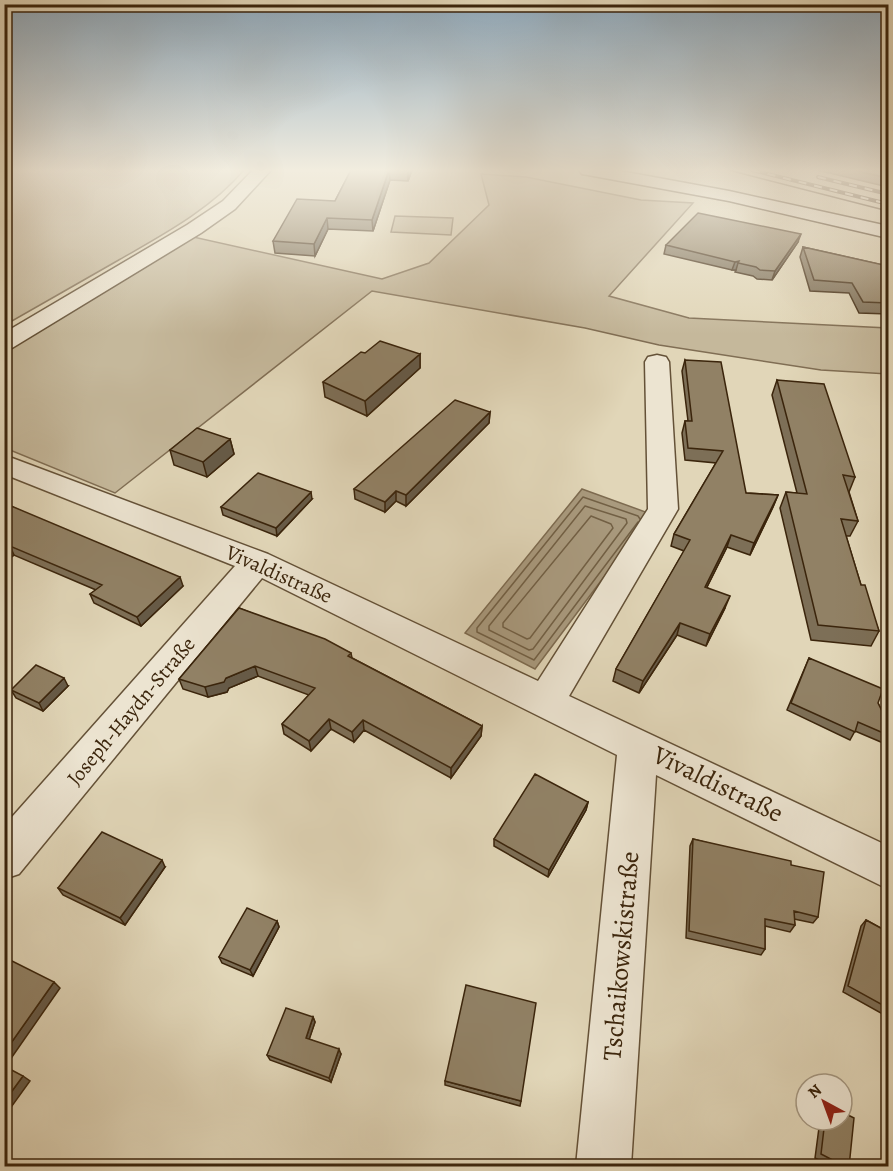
<svg xmlns="http://www.w3.org/2000/svg" width="893" height="1171" font-family="Alegreya,serif">
<style>
.green{fill:#c5b89b;stroke:#806e54;stroke-width:1.5}
.water{fill:#a99a7e;stroke:#7d6b50;stroke-width:1.5}
.lines{fill:none;stroke-linecap:round;stroke-linejoin:round}
.shore{stroke:#726045;stroke-width:1.5}
.minor-casing{stroke:#645137;stroke-width:3}
.secondary-casing{stroke:#3b250c;stroke-width:3}
.minor{fill:#ece4d1;fill-rule:evenodd}
.secondary{fill:#ece4d1;fill-rule:evenodd}
.tram{stroke:#3b250c;stroke-width:1.5}
.rail-casing{stroke:#3b250c;stroke-width:4}
.rail{stroke:#ece4d1;stroke-width:2;stroke-dasharray:8;stroke-linecap:butt}
.wall{fill:#7d6f57;stroke:#3b250c;stroke-width:1.5}
.shaded-wall{fill:#665a47;stroke:#3b250c;stroke-width:1.5}
.building{fill:#918165;stroke:#3b250c;stroke-width:1.5}
.labels{text-anchor:middle;dominant-baseline:central;stroke-width:4.5;stroke-linejoin:round;paint-order:stroke}
.street-label{font-size:21px;fill:#3b250c;stroke:#ece4d1}
.near-street-label{font-size:26px;fill:#3b250c;stroke:#ece4d1}
</style>
<rect width="100%" height="100%" fill="#e1d6b8"/>
<filter id="stains"><feTurbulence type="fractalNoise" baseFrequency=".00333" numOctaves="4"/><feColorMatrix values="0 0 0 0 .2 0 0 0 0 .09 0 0 0 0 .02 0 0 0 .5 -.17"/></filter>
<radialGradient id="worn" r=".72"><stop offset=".6" stop-color="#630" stop-opacity="0"/><stop offset="1" stop-color="#630" stop-opacity=".3"/></radialGradient>
<path class="green" d="M 5,170 L 244,170 C 210,210 162,235 117,261 C 80,282 42,304 5,325 Z
M 481,174 L 526,177 L 641,200 L 693,203 L 609,296 L 689,318 L 888,328 L 888,374 L 821,370 L 659,345 L 585,328 L 372,291 L 115,493 L 5,448 L 4,347 L 189,236 L 382,279 L 429,263 L 489,205 Z
M 395,216 L 453,218 L 451,235 L 391,232 Z"/>
<path class="water" d="M 582,489 L 651,514 L 535,669 L 465,633 Z"/>
<g class="lines">
<path class="shore" d="M 585,506 L 626,519 L 627,523 L 533,649 L 529,650 L 489,630 L 489,626 Z
M 591,516 L 611,524 L 613,528 L 530,638 L 527,639 L 503,627 L 503,623 Z
M 638,522 L 534,660 L 477,632 L 477,628 L 583,497 L 638,516 L 640,519"/>
<defs>
<path id="minor" d="M 253,170 L 271,170 L 235,209 L 201,233 L 12,348 L 4,350 L 4,333 L 187,225 L 223,201 Z
M 657,355 L 666,357 L 669,362 L 678,509 L 569,696 L 888,846 L 888,889 L 656,775 L 631,1166 L 576,1166 L 617,755 L 262,578 L 19,874 L 4,879 L 4,826 L 235,566 L 4,474 L 4,455 L 268,554 L 538,681 L 648,509 L 645,362 L 648,357 Z"/>
<path id="secondary" d="M 579,170 L 615,170 L 729,191 L 888,226 L 888,238 L 729,201 L 588,175 L 582,174 Z"/>
</defs>
<use href="#minor" class="minor-casing"/>
<use href="#secondary" class="secondary-casing"/>
<use href="#minor" class="minor"/>
<use href="#secondary" class="secondary"/>
<path class="tram" d="M 728,170 L 888,211"/>
<defs>
<path id="rail" d="M 752,170 L 888,204
M 818,177 L 888,194"/>
</defs>
<use href="#rail" class="rail-casing"/>
<use href="#rail" class="rail"/>
</g>
<path class="wall" d="M 351,170 L 412,170 L 408,181 L 390,180 L 373,231 L 328,229 L 315,256 L 275,253 L 273,241 L 335,201 Z
M 817,170 L 888,170 L 888,187 Z
M 798,242 L 772,280 L 757,279 L 753,276 L 735,272 L 736,270 L 732,270 L 664,254 L 666,245 Z
M 803,247 L 888,266 L 888,314 L 859,313 L 849,293 L 810,291 L 800,257 Z
M 365,353 L 420,354 L 420,368 L 367,416 L 325,397 L 323,382 Z
M 685,360 L 746,493 L 778,495 L 773,507 L 750,555 L 727,547 L 707,587 L 725,608 L 706,646 L 677,635 L 639,693 L 613,681 L 616,669 L 684,551 L 671,546 L 674,534 L 716,463 L 685,460 L 682,433 L 685,421 L 688,421 L 682,371 Z
M 777,380 L 855,477 L 849,492 L 858,521 L 850,536 L 846,536 L 861,585 L 879,631 L 871,646 L 811,640 L 780,508 L 786,492 L 797,493 L 772,395 Z
M 490,412 L 489,423 L 406,506 L 396,501 L 385,512 L 355,499 L 354,489 Z
M 230,439 L 234,454 L 207,477 L 174,465 L 170,450 Z
M 312,499 L 277,536 L 223,515 L 221,507 Z
M 4,503 L 183,586 L 141,626 L 94,603 L 90,594 L 96,590 L 14,555 L 4,563 Z
M 239,608 L 351,653 L 352,658 L 482,726 L 481,736 L 451,778 L 364,730 L 354,742 L 331,729 L 311,751 L 284,734 L 282,724 L 309,695 L 258,676 L 229,688 L 227,692 L 208,697 L 183,689 L 179,679 Z
M 809,658 L 878,703 L 888,723 L 888,745 L 855,731 L 850,740 L 787,710 Z
M 68,686 L 43,711 L 16,698 L 11,690 Z
M 588,802 L 586,810 L 548,877 L 494,846 L 494,839 Z
M 693,839 L 791,865 L 818,917 L 813,923 L 794,919 L 795,925 L 790,932 L 765,926 L 765,949 L 761,955 L 686,938 L 690,846 Z
M 165,867 L 125,925 L 63,895 L 58,888 Z
M 866,920 L 888,932 L 888,1017 L 843,992 L 861,926 Z
M 277,921 L 279,927 L 253,976 L 222,963 L 219,957 Z
M 313,1017 L 315,1022 L 309,1039 L 341,1054 L 331,1082 L 270,1060 L 267,1055 Z
M 445,1081 L 521,1101 L 520,1106 L 445,1085 Z
M 888,1091 L 888,1150 L 885,1149 L 886,1092 Z
M 820,1120 L 842,1120 L 849,1167 L 832,1167 L 815,1158 Z"/>
<path class="shaded-wall" d="M 389,170 L 390,180 L 373,231 L 372,220 Z
M 408,170 L 412,170 L 408,181 Z
M 327,218 L 328,229 L 315,256 L 314,244 Z
M 801,234 L 798,242 L 772,280 L 775,271 Z
M 739,261 L 738,263 L 736,270 L 732,270 L 735,262 Z
M 420,354 L 420,368 L 367,416 L 365,401 Z
M 490,412 L 489,423 L 406,506 L 406,495 Z
M 230,439 L 234,454 L 207,477 L 203,462 Z
M 396,491 L 396,501 L 385,512 L 385,502 Z
M 311,492 L 312,499 L 277,536 L 276,528 Z
M 778,495 L 773,507 L 750,555 L 754,543 Z
M 731,535 L 727,547 L 701,599 L 705,587 Z
M 10,546 L 14,555 L 4,563 L 4,550 Z
M 180,577 L 183,586 L 141,626 L 137,617 Z
M 730,596 L 725,608 L 706,646 L 710,634 Z
M 680,623 L 677,635 L 639,693 L 643,681 Z
M 255,666 L 258,676 L 229,688 L 227,692 L 208,697 L 205,687 Z
M 64,678 L 68,686 L 43,711 L 39,703 Z
M 329,719 L 331,729 L 311,751 L 309,741 Z
M 363,720 L 364,730 L 354,742 L 352,732 Z
M 482,726 L 481,736 L 451,778 L 451,768 Z
M 588,802 L 586,810 L 548,877 L 549,870 Z
M 162,860 L 165,867 L 125,925 L 120,918 Z
M 277,921 L 279,927 L 253,976 L 250,970 Z
M 54,982 L 60,988 L 5,1067 L 4,1053 Z
M 313,1017 L 315,1022 L 308,1043 L 306,1038 Z
M 339,1049 L 341,1054 L 331,1082 L 329,1078 Z
M 23,1076 L 30,1081 L 4,1117 L 4,1102 Z"/>
<path class="building" d="M 351,170 L 389,170 L 372,220 L 327,218 L 314,244 L 273,241 L 297,199 L 335,201 Z
M 853,170 L 888,170 L 888,178 Z
M 698,213 L 801,234 L 775,271 L 760,270 L 756,267 L 738,263 L 739,261 L 735,262 L 666,245 Z
M 803,247 L 888,266 L 888,303 L 863,302 L 852,283 L 814,280 Z
M 380,341 L 420,354 L 365,401 L 323,382 L 361,352 L 365,353 Z
M 685,360 L 721,362 L 746,493 L 778,495 L 754,543 L 731,535 L 705,587 L 730,596 L 710,634 L 680,623 L 643,681 L 616,669 L 690,540 L 674,534 L 723,451 L 688,448 L 685,421 L 692,421 Z
M 777,380 L 824,384 L 855,477 L 843,475 L 858,521 L 841,519 L 861,585 L 865,585 L 879,631 L 818,625 L 786,492 L 807,494 Z
M 455,400 L 490,412 L 406,495 L 396,491 L 385,502 L 354,489 Z
M 197,428 L 230,439 L 203,462 L 170,450 Z
M 258,473 L 311,492 L 276,528 L 221,507 Z
M 4,503 L 180,577 L 137,617 L 90,594 L 102,585 L 10,546 L 4,550 Z
M 239,608 L 325,639 L 351,653 L 348,656 L 482,726 L 451,768 L 363,720 L 352,732 L 329,719 L 309,741 L 282,724 L 315,688 L 255,666 L 226,678 L 224,682 L 205,687 L 179,679 Z
M 809,658 L 883,689 L 878,703 L 888,723 L 888,735 L 858,722 L 855,732 L 791,703 Z
M 36,665 L 64,678 L 39,703 L 11,690 Z
M 535,774 L 588,802 L 549,870 L 494,839 Z
M 102,832 L 162,860 L 120,918 L 58,888 Z
M 693,839 L 791,861 L 791,865 L 824,872 L 818,917 L 794,911 L 795,925 L 765,919 L 765,949 L 689,931 Z
M 247,908 L 277,921 L 250,970 L 219,957 Z
M 866,920 L 888,932 L 888,1008 L 848,986 Z
M 4,957 L 54,982 L 4,1053 Z
M 466,985 L 536,1003 L 521,1101 L 445,1081 Z
M 286,1008 L 313,1017 L 306,1038 L 339,1049 L 329,1078 L 267,1055 Z
M 4,1066 L 23,1076 L 4,1102 Z
M 842,1112 L 854,1118 L 849,1167 L 846,1167 L 821,1154 L 825,1120 L 842,1120 Z"/>
<linearGradient id="sky" x2="0" y2="1"><stop stop-color="#8faabe"/><stop offset="0.51" stop-color="#f2eddf"/><stop offset="1" stop-color="#f2eddf" stop-opacity="0"/></linearGradient>
<rect width="893" height="334" fill="url(#sky)"/>
<g class="labels">
<g class="street-label">
<text transform="translate(279 574) rotate(24)">Vivaldistraße</text>
<text transform="translate(131 711) rotate(-50)">Joseph-Haydn-Straße</text>
</g>
<g class="near-street-label">
<text transform="translate(718 784) rotate(26)">Vivaldistraße</text>
<text transform="translate(621 956) rotate(-85)">Tschaikowskistraße</text>
</g>
</g>
<rect width="893" height="1171" fill="none" stroke="#e1d6b8" stroke-width="24"/>
<rect x="6" y="6" width="881" height="1159" fill="none" stroke="#3b250c" stroke-width="3"/>
<rect x="12" y="12" width="869" height="1147" fill="none" stroke="#3b250c" stroke-width="1.5"/>
<g transform="translate(824 1102) rotate(319)"><circle r="28" fill="#ece4d1" stroke="#a59882" stroke-width="1.5"/>
<path d="M0-4.5L10 22L0 15L-10 22Z" fill="#8f2418"/>
<text y="-9" font-size="16" font-weight="bold" text-anchor="middle" fill="#3b250c">N</text>
</g>
<rect width="100%" height="100%" filter="url(#stains)"/>
<rect width="100%" height="100%" fill="url(#worn)"/>
</svg>
